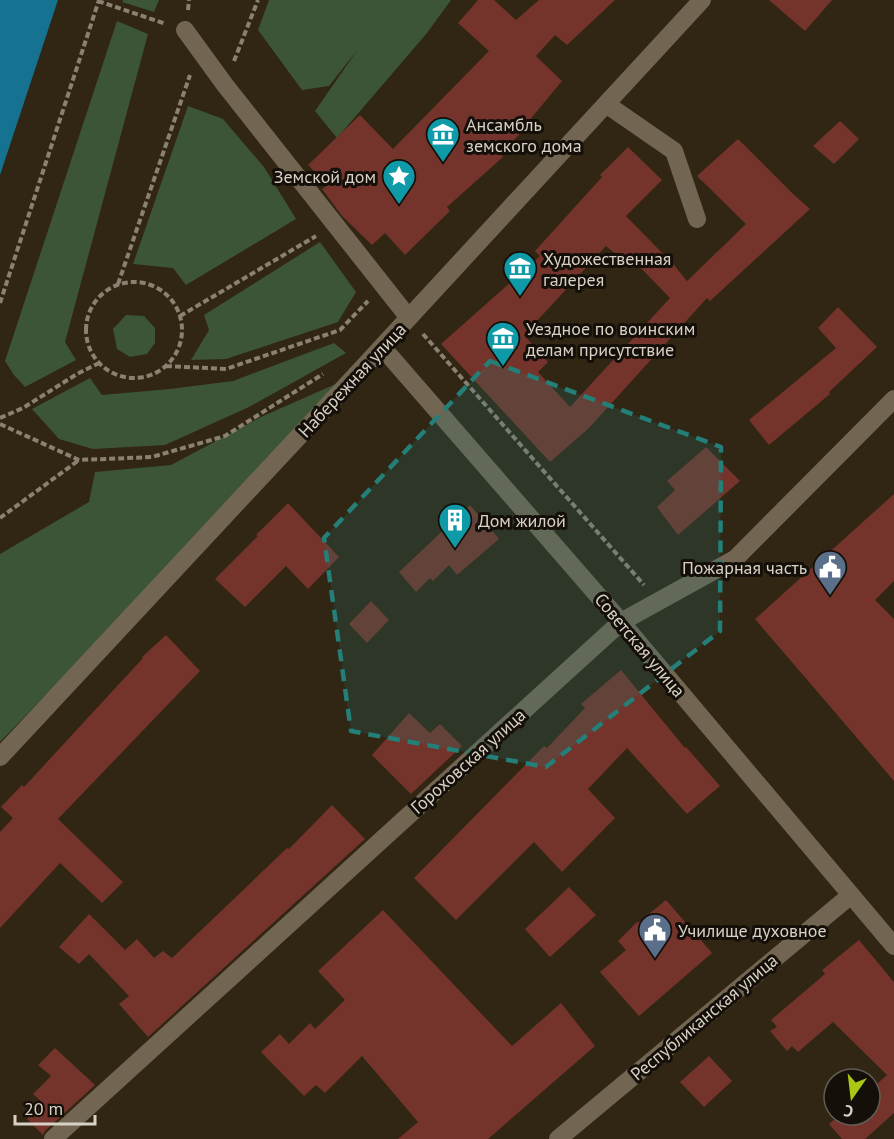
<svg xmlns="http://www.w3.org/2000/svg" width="894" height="1139" font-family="'PT Sans',sans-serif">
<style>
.green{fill:#3d5537}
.water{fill:#157291}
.building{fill:#74342b;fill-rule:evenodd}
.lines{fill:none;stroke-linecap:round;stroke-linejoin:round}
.path{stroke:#8a8172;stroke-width:4;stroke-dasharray:6 3;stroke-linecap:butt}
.minor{stroke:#726551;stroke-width:18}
.marked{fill:#237f77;fill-opacity:0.2;stroke:#237f77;stroke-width:4.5;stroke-dasharray:12 8;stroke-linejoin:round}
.labels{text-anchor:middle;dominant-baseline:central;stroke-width:6;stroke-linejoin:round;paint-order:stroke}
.poi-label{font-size:18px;fill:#d8d1c6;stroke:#140f08;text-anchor:start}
.street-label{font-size:18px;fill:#d8d1c6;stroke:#140f08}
</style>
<rect width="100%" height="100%" fill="#312513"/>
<path class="green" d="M 123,0 L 159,0 L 154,12 L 122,2 Z
M 269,0 L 451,0 L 427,33 L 337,138 L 315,111 L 358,49 L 329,86 L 302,90 L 258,30 Z
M 117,21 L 148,34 L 65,342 L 76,360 L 25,387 L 14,375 L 5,361 Z
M 188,106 L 223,119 L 264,167 L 296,219 L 186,285 L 173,268 L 133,264 Z
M 320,242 L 356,292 L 338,322 L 226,359 L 191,360 L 209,330 L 204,315 Z
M 126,315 L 144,316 L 155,328 L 155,343 L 147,354 L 130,357 L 117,349 L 113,329 Z
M 334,343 L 346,353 L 249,407 L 165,445 L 93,449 L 59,439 L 32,409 L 90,378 L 102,395 L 170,389 L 233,381 Z
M 356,375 L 0,742 L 0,554 L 89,502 L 95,472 L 171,465 L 261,417 Z"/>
<path class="water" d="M 0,0 L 58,0 L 0,175 Z"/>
<path class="building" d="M 478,0 L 494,0 L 516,20 L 539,0 L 615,0 L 567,45 L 555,35 L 536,56 L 562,81 L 528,122 L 530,123 L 501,154 L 503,157 L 447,207 L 450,211 L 405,255 L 385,233 L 372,245 L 342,216 L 322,189 L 328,185 L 308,165 L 360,115 L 393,149 L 489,51 L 458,23 Z
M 769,0 L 832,0 L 805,31 Z
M 840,121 L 859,139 L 834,164 L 813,146 Z
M 738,139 L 792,193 L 810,209 L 710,301 L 707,298 L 589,428 L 550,462 L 441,344 L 540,256 L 535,251 L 602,177 L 600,175 L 628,147 L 662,180 L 626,216 L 674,265 L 687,281 L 746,224 L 697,176 ZM 606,246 L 628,265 L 633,260 L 670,298 L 570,407 L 538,372 L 548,362 L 524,335 Z
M 838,307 L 877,347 L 829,392 L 830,394 L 769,445 L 749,420 L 836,348 L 818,328 Z
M 706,447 L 740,481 L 678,535 L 657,507 L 675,490 L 667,481 Z
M 894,494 L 894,581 L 875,600 L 894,619 L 894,781 L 755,619 Z
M 288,503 L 339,557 L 308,589 L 286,566 L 245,607 L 215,579 L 258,536 L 256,535 Z
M 470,505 L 499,539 L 457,575 L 449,565 L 433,581 L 430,578 L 416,592 L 399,572 Z
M 371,601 L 389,620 L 367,643 L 349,624 Z
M 166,635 L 200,671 L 58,819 L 123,882 L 102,903 L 60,863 L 0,928 L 0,832 L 13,818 L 1,807 L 22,785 L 24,787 L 143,658 L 142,657 Z
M 621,670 L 685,748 L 686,747 L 720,786 L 687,814 L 627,748 L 588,789 L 615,818 L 562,872 L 534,842 L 456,920 L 414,878 L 544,746 L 547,748 L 585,708 L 581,704 Z
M 409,713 L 430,733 L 440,724 L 462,746 L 411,794 L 372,755 Z
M 332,805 L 365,839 L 148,1037 L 119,1004 L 129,996 L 89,954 L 79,964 L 59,947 L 89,914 L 125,950 L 137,939 L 154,958 L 163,951 L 172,958 L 287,848 L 289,849 Z
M 569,887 L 596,915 L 550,957 L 525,929 Z
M 666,900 L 712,953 L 639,1016 L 600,972 L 626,950 L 618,941 L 637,922 L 638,923 Z
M 383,910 L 512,1046 L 561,1003 L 595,1046 L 488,1139 L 398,1139 L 418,1122 L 362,1056 L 325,1093 L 316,1085 L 304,1096 L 261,1052 L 280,1034 L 289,1044 L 310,1023 L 315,1029 L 345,1000 L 318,971 Z
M 859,940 L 894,982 L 894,1113 L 865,1139 L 842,1139 L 829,1124 L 840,1115 L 870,1115 L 870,1090 L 887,1075 L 833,1022 L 798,1052 L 792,1046 L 787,1051 L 770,1031 L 777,1027 L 771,1020 L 825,974 L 822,970 Z
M 55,1048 L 95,1085 L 45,1131 L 43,1135 L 27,1119 L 44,1104 L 33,1094 L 51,1076 L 38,1065 Z
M 709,1056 L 732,1081 L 704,1107 L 680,1082 Z"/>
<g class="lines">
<path class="path" d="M 98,1 L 166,24
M 188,10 L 189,0
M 234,61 L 258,0
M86 330a48 48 0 1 1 96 0a48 48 0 1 1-96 0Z
M 118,284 L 190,75
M 0,303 L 99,0
M 180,316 L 316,236
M 423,334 L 644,585
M 166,366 L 226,369 L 340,330 L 368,301
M 0,418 L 23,408 L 77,374 L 99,363
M 0,424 L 79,460 L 152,457 L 225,436 L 323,374
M 0,518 L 79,460"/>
<path class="minor" d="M 185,30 L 225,85 L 409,318
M 606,104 L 674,151 L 697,219
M 382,347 L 621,622 L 894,946
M 0,757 L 356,375 L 702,0
M 53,1139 L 621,622 L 735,559 L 894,399
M 558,1139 L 851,895"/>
</g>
<path class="marked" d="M 490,361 L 721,447 L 720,631 L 546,767 L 351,731 L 324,538 Z"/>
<defs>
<symbol id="museum-pin" viewBox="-11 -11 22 30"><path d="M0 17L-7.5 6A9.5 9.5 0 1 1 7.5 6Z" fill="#0f9aa8" stroke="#140f08"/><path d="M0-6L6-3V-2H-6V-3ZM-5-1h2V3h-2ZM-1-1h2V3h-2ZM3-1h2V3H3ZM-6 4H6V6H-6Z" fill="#fff"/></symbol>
<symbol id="sight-pin" viewBox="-11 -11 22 30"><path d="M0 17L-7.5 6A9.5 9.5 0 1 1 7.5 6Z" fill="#0f9aa8" stroke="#140f08"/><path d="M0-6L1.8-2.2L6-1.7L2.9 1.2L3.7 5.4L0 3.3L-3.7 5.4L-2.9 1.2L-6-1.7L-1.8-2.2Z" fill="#fff"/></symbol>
<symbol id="building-pin" viewBox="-11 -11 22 30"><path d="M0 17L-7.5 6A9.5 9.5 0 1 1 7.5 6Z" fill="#0f9aa8" stroke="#140f08"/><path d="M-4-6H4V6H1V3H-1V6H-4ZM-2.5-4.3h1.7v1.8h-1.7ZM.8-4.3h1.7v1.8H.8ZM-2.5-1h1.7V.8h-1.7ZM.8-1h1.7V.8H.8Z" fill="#fff"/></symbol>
<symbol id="civic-pin" viewBox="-11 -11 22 30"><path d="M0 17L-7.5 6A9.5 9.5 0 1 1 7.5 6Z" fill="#5c6f8a" stroke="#140f08"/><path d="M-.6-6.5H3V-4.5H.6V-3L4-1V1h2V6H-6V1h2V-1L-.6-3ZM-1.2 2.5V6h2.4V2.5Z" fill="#fff"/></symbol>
</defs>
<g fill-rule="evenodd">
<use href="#museum-pin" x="424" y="115" width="38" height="52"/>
<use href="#sight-pin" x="380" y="157" width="38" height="52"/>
<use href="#museum-pin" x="501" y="249" width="38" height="52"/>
<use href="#museum-pin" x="484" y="319" width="38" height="52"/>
<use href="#building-pin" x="436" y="501" width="38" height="52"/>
<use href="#civic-pin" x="811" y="548" width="38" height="52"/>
<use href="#civic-pin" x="636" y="911" width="38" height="52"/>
</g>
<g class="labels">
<g class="poi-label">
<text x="466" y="124">Ансамбль<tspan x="466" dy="21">земского дома</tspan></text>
<text x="376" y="176" text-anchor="end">Земской дом</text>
<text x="543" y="258">Художественная<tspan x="543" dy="21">галерея</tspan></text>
<text x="526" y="328">Уездное по воинским<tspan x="526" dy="21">делам присутствие</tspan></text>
<text x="478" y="520">Дом жилой</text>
<text x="807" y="567" text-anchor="end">Пожарная часть</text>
<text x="678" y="930">Училище духовное</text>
</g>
<g class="street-label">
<text transform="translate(352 380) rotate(-47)">Набережная улица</text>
<text transform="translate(640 645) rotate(50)">Советская улица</text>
<text transform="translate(468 761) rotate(-42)">Гороховская улица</text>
<text transform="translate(704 1017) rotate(-40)">Республиканская улица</text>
</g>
</g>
<g transform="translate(852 1097) rotate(194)"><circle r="28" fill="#140f08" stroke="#625d54" stroke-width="1.5"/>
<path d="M0-4.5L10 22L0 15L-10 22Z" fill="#abc614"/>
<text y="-9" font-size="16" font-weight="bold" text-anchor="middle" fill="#d8d1c6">С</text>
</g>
<path d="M15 1115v9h80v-9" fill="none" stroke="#d8d1c6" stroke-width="3"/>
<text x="24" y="1115" font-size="18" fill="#d8d1c6" stroke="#140f08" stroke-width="4.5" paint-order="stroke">20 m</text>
</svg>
